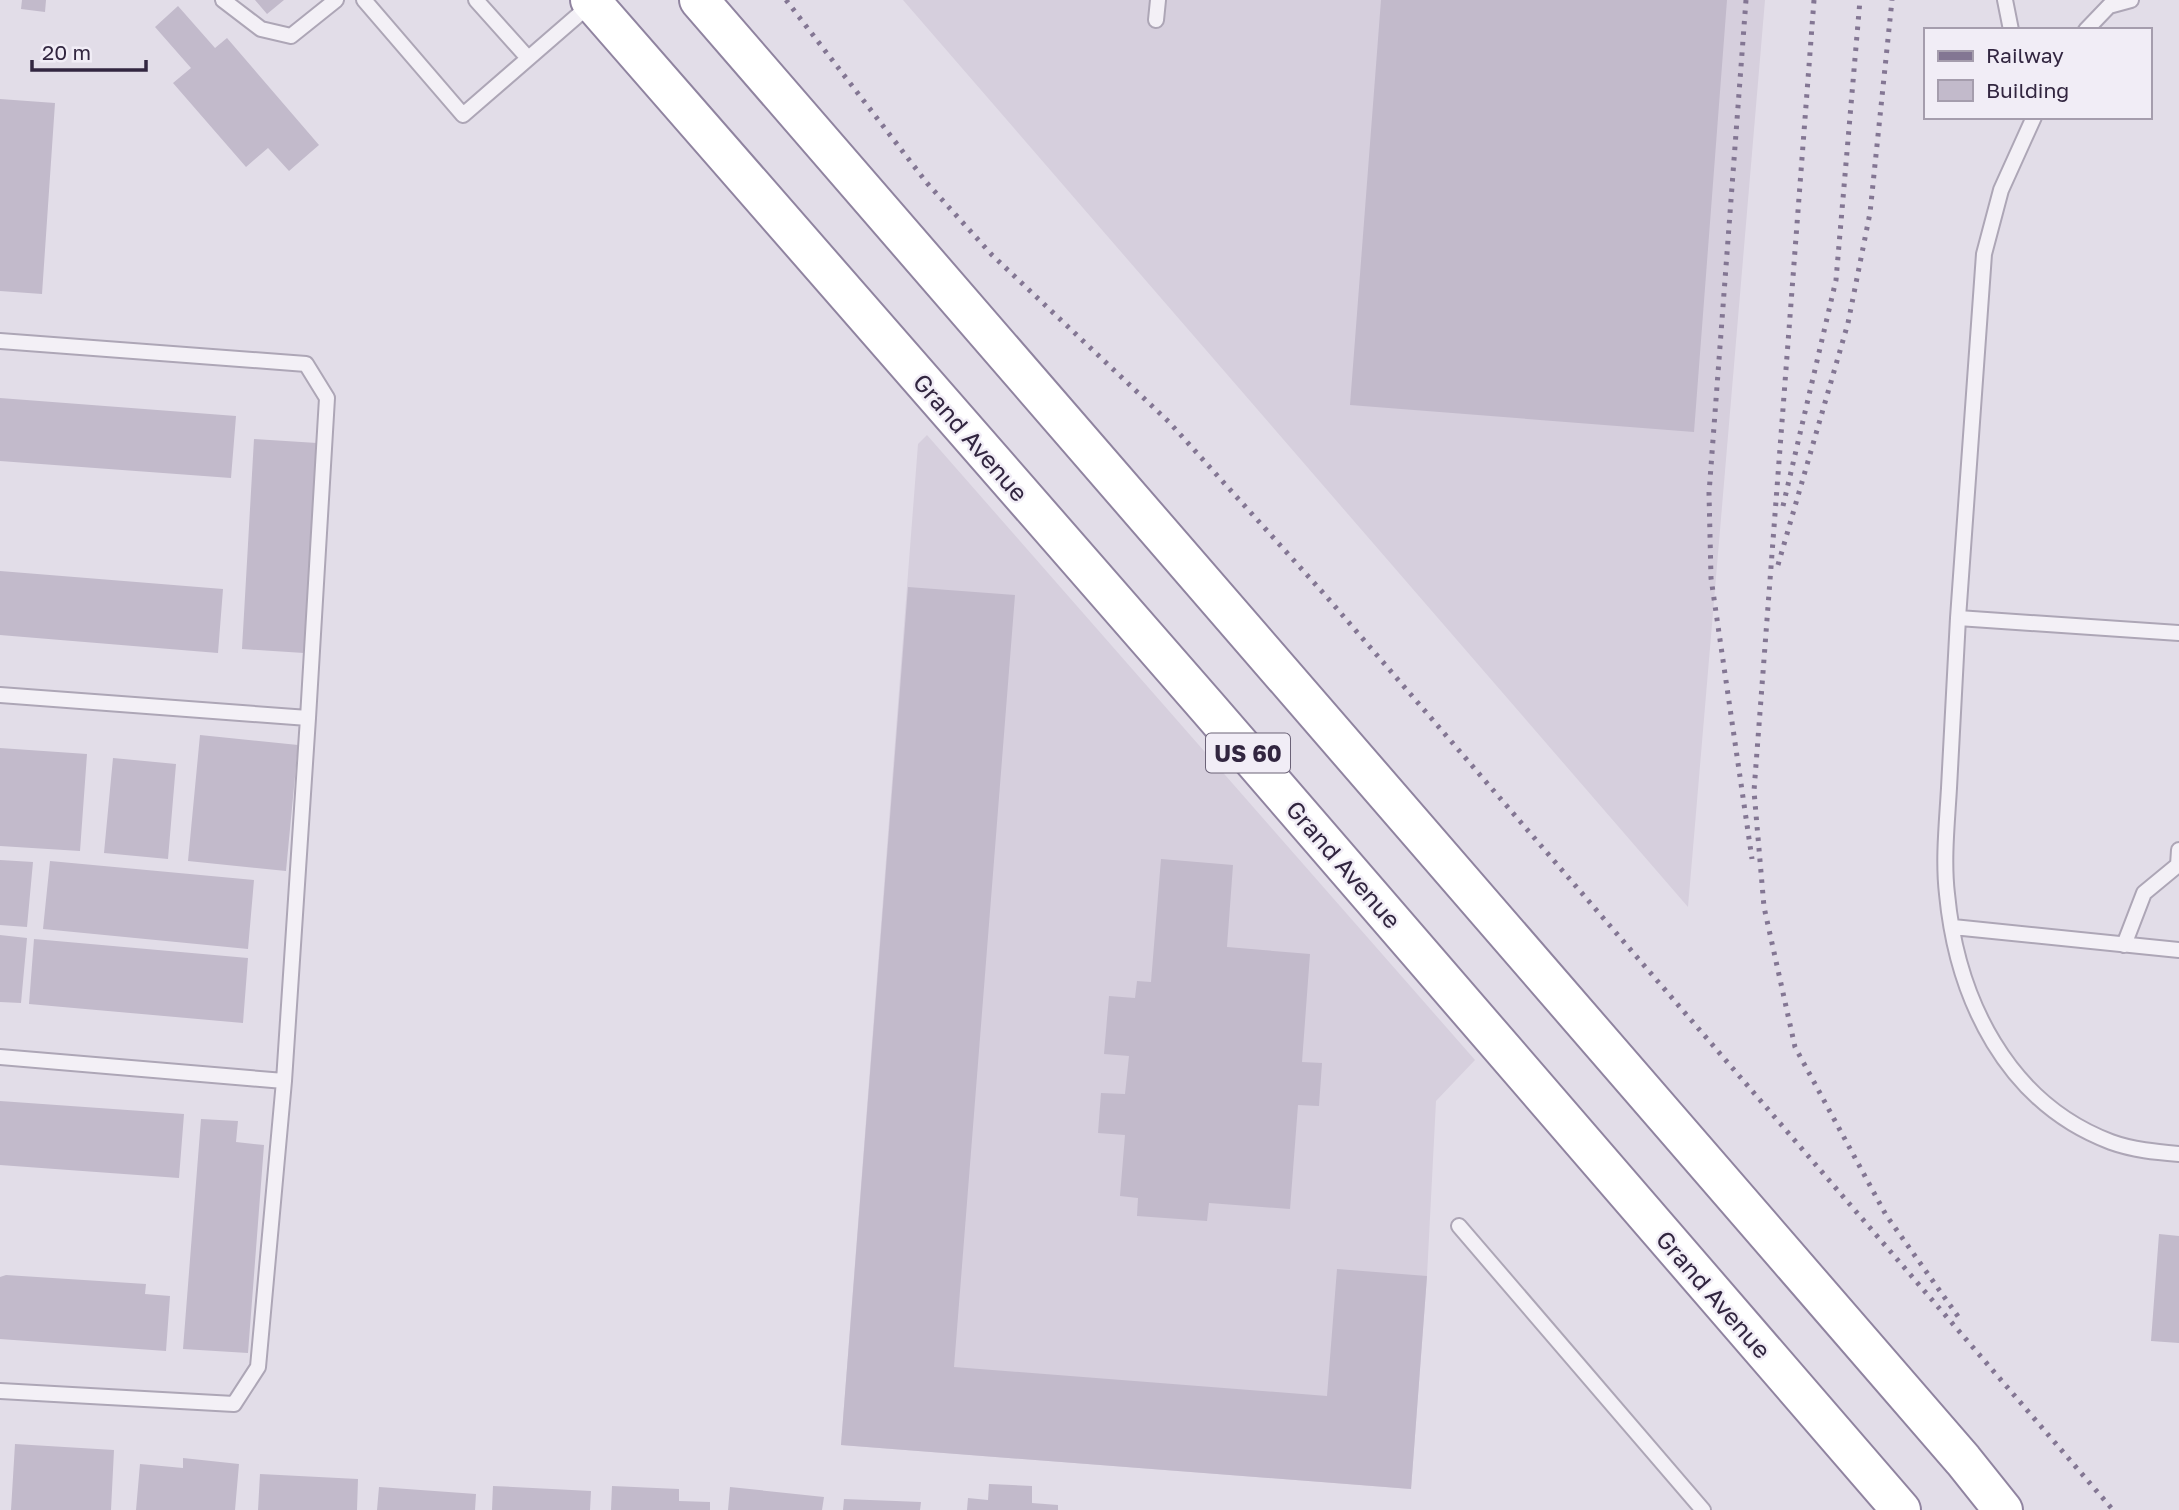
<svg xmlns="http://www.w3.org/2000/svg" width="2179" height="1510" font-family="'Golos Text',sans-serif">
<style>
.built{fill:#d6cfdd}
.building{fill:#c2bacb}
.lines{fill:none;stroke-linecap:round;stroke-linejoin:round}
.service-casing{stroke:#ada6b6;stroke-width:18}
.trunk-casing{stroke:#9084a0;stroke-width:42}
.service{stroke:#f3f0f6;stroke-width:14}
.trunk{stroke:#fff;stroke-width:38}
.rail{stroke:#837693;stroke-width:5;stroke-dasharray:3.5 7;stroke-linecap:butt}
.labels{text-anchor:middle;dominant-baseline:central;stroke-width:5;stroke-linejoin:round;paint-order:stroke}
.shield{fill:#f1edf6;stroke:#6b6277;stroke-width:2}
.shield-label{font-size:23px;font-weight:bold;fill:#322640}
.street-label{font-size:24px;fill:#322640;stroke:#f1edf6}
</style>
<rect width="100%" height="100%" fill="#e2dde8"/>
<path class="built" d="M 903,0 L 1765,0 L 1688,907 Z
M 927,435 L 1475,1060 L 1436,1101 L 1427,1276 L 1411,1489 L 841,1445 L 918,444 Z"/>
<path class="building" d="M 22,0 L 46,0 L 45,12 L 21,9 Z
M 255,0 L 284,0 L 267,14 Z
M 1381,0 L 1727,0 L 1694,432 L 1350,405 Z
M 178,6 L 215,48 L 227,38 L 319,145 L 289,171 L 268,148 L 246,167 L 173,83 L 191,68 L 155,27 Z
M 0,99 L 55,103 L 42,294 L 0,291 Z
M 0,398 L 236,416 L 231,478 L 0,461 Z
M 254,439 L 317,443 L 304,653 L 242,649 Z
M 0,571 L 223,589 L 218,653 L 0,635 Z
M 908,587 L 1015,595 L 954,1367 L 1327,1396 L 1337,1269 L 1427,1276 L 1411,1489 L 841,1445 Z
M 200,735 L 298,745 L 286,871 L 188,861 Z
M 0,748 L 87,754 L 80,851 L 0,846 Z
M 113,758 L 176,764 L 168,859 L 104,853 Z
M 1161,859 L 1233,865 L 1227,947 L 1310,954 L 1302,1062 L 1322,1063 L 1319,1106 L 1298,1105 L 1290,1209 L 1209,1203 L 1207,1221 L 1137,1216 L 1138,1198 L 1120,1196 L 1125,1135 L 1098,1133 L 1101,1093 L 1125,1094 L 1129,1056 L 1104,1054 L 1109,996 L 1135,998 L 1137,981 L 1151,982 Z
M 0,860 L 33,862 L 27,927 L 0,925 Z
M 50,861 L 254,880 L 248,949 L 43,929 Z
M 0,935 L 27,938 L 21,1003 L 0,1002 Z
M 34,939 L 248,958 L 243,1023 L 29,1004 Z
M 0,1101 L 184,1114 L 179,1178 L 0,1165 Z
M 201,1119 L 238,1121 L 236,1142 L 264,1145 L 248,1353 L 183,1349 Z
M 2159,1234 L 2179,1236 L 2179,1343 L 2151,1341 Z
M 6,1275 L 146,1284 L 145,1294 L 170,1296 L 166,1351 L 0,1339 L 0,1277 Z
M 15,1444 L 114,1450 L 111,1510 L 11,1510 Z
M 183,1458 L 239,1464 L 235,1510 L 136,1510 L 140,1464 L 183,1468 Z
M 260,1474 L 358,1479 L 357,1510 L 258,1510 Z
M 989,1484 L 1032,1486 L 1032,1503 L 1058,1505 L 1058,1510 L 967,1510 L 968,1498 L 988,1500 Z
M 493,1486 L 591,1491 L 590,1510 L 492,1510 Z
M 612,1486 L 679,1489 L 679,1501 L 710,1502 L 710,1510 L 611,1510 Z
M 379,1487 L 476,1494 L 475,1510 L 377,1510 Z
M 730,1487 L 824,1497 L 822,1510 L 728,1510 Z
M 844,1499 L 921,1502 L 920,1510 L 843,1510 Z"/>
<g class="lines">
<defs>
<path id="service" d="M 223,0 L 261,29 L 291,36 L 336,0
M 364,0 L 463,115 L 591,4
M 476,0 L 528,58
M 2005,0 L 2011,30
M 1156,20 L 1158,0
M 2086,30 L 2109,6 L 2131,0
M 2034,117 L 2001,190 L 1984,254 L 1958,618 L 2179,633
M 0,341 L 306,364 L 327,398 L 308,718 L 0,695
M 1958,618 C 1955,675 1952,731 1949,788 C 1947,823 1943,860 1947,894 C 1957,999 2007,1103 2111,1142 C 2133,1150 2156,1152 2179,1154
M 1953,927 L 2179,950
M 2124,945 L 2144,893 L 2178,865 L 2179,850
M 0,1057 L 284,1081
M 1459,1226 L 1703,1510
M 0,1391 L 234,1404 L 258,1367 L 284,1081 L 308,718"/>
<path id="trunk" d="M 590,0 L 1209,709 L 1901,1510
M 699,0 L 1963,1460 L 2003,1510"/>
</defs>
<use href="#service" class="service-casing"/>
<use href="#trunk" class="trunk-casing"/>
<use href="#service" class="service"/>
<use href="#trunk" class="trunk"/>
<path class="rail" d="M 786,0 L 927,183 L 992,255 L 1169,422 L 1326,596 L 2113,1510
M 1746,0 L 1709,493 L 1711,578 L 1752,859
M 1814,0 L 1754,791 L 1764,907 L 1795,1047 L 1886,1215 L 1962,1322
M 1783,506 L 1836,280 L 1860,0
M 1778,565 L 1848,323 L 1870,213 L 1892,0"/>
</g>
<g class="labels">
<rect class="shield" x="1206" y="733.5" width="84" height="39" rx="5"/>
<g class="shield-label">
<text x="1248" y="753">US 60</text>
</g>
<g class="street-label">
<text transform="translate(971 437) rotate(49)">Grand Avenue</text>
<text transform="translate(1344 864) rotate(49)">Grand Avenue</text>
<text transform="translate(1714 1294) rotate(49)">Grand Avenue</text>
</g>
</g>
<rect x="1924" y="28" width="228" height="91" fill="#f1edf6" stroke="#a59dad" stroke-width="2"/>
<rect x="1938" y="51" width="35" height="10" fill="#837693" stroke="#a59dad" stroke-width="2"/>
<text x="1986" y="63" font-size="21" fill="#322640">Railway</text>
<rect x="1938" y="80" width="35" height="21" fill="#c2bacb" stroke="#a59dad" stroke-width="2"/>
<text x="1986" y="98" font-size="21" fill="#322640">Building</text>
<path d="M32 60v10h114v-10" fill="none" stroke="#322640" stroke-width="3.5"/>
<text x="42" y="60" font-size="21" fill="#322640" stroke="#f1edf6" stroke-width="5" paint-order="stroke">20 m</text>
</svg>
